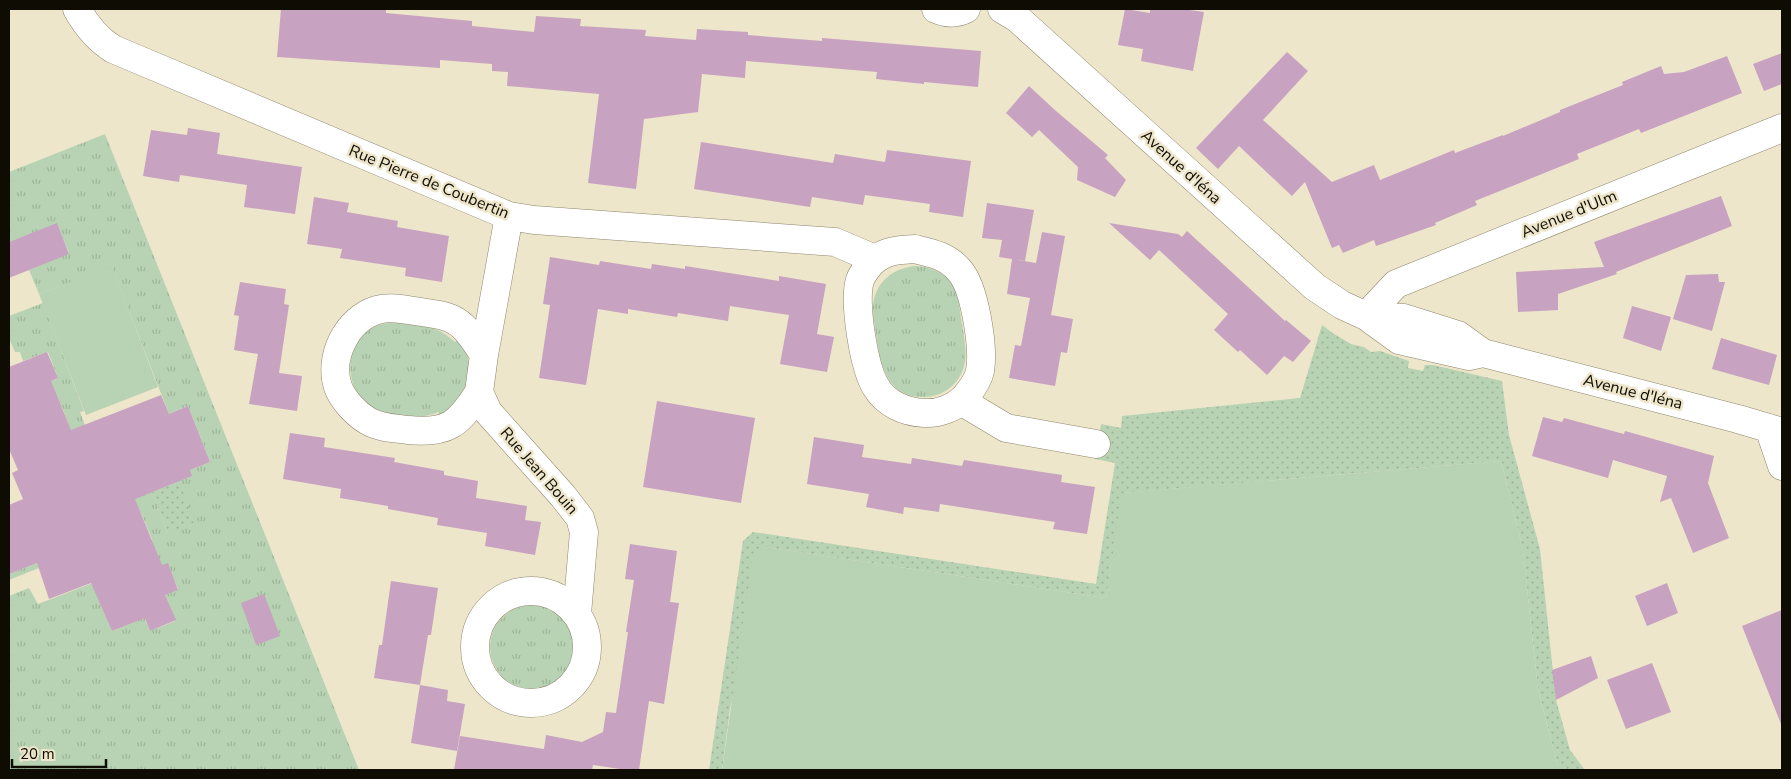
<svg xmlns="http://www.w3.org/2000/svg" width="1791" height="779" font-family="'Nunito Sans',sans-serif">
<style>
.grass{fill:url(#grass-tufts)}
.park{fill:url(#park-dots)}
.pitch{fill:#b8d3b3}
.building{fill:#c7a2c1}
.lines{fill:none;stroke-linecap:round;stroke-linejoin:round}
.street-casing{stroke:#8e866d;stroke-width:29}
.street{stroke:#fff;stroke-width:28}
.labels{text-anchor:middle;dominant-baseline:central;stroke-width:5;stroke-linejoin:round;paint-order:stroke}
.street-label{font-size:16px;fill:#0f0c04;stroke:#eee6ca}
</style>
<defs>
<pattern id="grass-tufts" width="24" height="20" patternUnits="userSpaceOnUse" patternTransform="scale(1.25)"><rect width="24" height="20" fill="#b8d3b3"/><path d="M3 7l-1-3M5 7V3M7 7l1-3M15 17l-1-3M17 17v-4M19 17l1-3" fill="none" stroke="#9db498"/></pattern>
<pattern id="park-dots" width="8" height="8" patternUnits="userSpaceOnUse" patternTransform="scale(1.25)"><rect width="8" height="8" fill="#b8d3b3"/><path d="M2 2h.1M6 6h.1" fill="none" stroke="#9db498" stroke-width="1.8" stroke-linecap="round"/></pattern>
</defs>
<rect width="100%" height="100%" fill="#eee6ca"/>
<path class="grass" d="M 105,134 L 359,770 L 9,770 L 9,596 L 29,588 L 38,604 L 98,581 L 101,605 L 112,631 L 137,621 L 142,611 L 150,631 L 175,621 L 165,595 L 178,589 L 168,564 L 155,568 L 152,539 L 141,513 L 99,496 L 152,485 L 152,492 L 168,533 L 179,481 L 190,470 L 210,462 L 188,406 L 169,414 L 112,267 L 39,294 L 29,270 L 69,253 L 57,224 L 9,242 L 9,172 Z
M 917,266 C 929,267 940,271 948,279 C 958,289 959,305 961,318 C 965,342 972,368 952,386 C 944,393 935,397 924,397 C 887,398 880,364 876,335 C 875,325 872,315 873,305 C 876,281 894,267 917,266 Z
M 43,303 L 84,411 L 80,412 L 86,428 L 72,434 L 62,407 L 47,383 L 58,378 L 48,352 L 23,361 L 20,352 L 15,352 L 9,339 L 9,316 Z
M 400,321 C 422,325 438,326 455,342 L 459,339 L 467,352 L 470,371 L 463,397 L 442,417 L 438,412 C 425,418 415,417 401,415 C 390,413 378,412 368,405 C 343,386 344,341 374,327 C 382,323 391,323 400,321 Z
M 37,563 L 39,568 L 9,580 L 9,568 L 11,573 Z
M490 647a42 42 0 1 1 84 0a42 42 0 1 1-84 0Z"/>
<path class="park" d="M 1322,325 L 1334,334 L 1351,344 L 1364,347 L 1371,352 L 1380,351 L 1409,361 L 1408,368 L 1423,371 L 1425,365 L 1433,365 L 1502,381 L 1509,435 L 1540,549 L 1556,700 L 1570,750 L 1585,770 L 1559,770 L 1538,690 L 1523,550 L 1501,461 L 1123,493 L 1106,598 L 765,547 L 730,709 L 722,770 L 709,770 L 743,541 L 753,532 L 1096,584 L 1115,463 L 1095,459 L 1101,424 L 1121,428 L 1122,416 L 1300,398 Z
M 179,481 L 195,522 L 168,533 L 152,492 Z"/>
<path class="pitch" d="M 112,266 L 158,387 L 86,415 L 39,294 Z
M 1501,461 L 1523,550 L 1538,690 L 1559,770 L 722,770 L 753,554 L 765,547 L 1106,598 L 1122,493 Z"/>
<path class="building" d="M 281,9 L 386,9 L 386,13 L 472,21 L 472,26 L 534,32 L 536,16 L 581,19 L 580,26 L 646,30 L 645,36 L 696,40 L 697,29 L 748,32 L 748,35 L 822,41 L 822,38 L 981,51 L 978,87 L 924,82 L 924,84 L 876,79 L 877,72 L 746,61 L 745,78 L 702,74 L 698,112 L 644,119 L 636,189 L 588,183 L 599,94 L 507,86 L 508,72 L 492,71 L 492,64 L 440,60 L 440,68 L 277,57 Z
M 1125,9 L 1150,13 L 1150,9 L 1182,9 L 1204,12 L 1193,71 L 1141,61 L 1143,49 L 1118,45 Z
M 1287,52 L 1308,71 L 1263,120 L 1332,182 L 1374,165 L 1380,180 L 1454,150 L 1455,153 L 1503,135 L 1503,136 L 1560,112 L 1560,110 L 1623,85 L 1622,82 L 1661,66 L 1664,74 L 1684,72 L 1727,56 L 1742,93 L 1641,133 L 1639,129 L 1577,154 L 1579,159 L 1475,201 L 1477,205 L 1435,223 L 1436,225 L 1376,246 L 1374,240 L 1343,253 L 1339,245 L 1332,248 L 1305,182 L 1292,196 L 1239,146 L 1218,169 L 1196,148 Z
M 1782,53 L 1782,84 L 1764,91 L 1753,64 Z
M 1029,86 L 1056,111 L 1108,155 L 1105,158 L 1126,180 L 1115,197 L 1077,180 L 1078,167 L 1039,130 L 1032,137 L 1006,113 Z
M 188,128 L 220,133 L 217,154 L 302,167 L 295,214 L 244,207 L 247,185 L 180,175 L 179,182 L 143,176 L 151,130 L 187,135 Z
M 701,142 L 833,163 L 835,154 L 885,162 L 887,150 L 971,161 L 963,217 L 929,212 L 930,204 L 865,195 L 863,205 L 812,197 L 810,207 L 694,189 Z
M 1721,196 L 1732,226 L 1616,272 L 1617,274 L 1558,294 L 1558,310 L 1518,312 L 1516,272 L 1604,267 L 1594,242 Z
M 314,197 L 349,203 L 347,212 L 398,221 L 397,227 L 449,236 L 442,282 L 405,276 L 406,268 L 340,258 L 342,249 L 307,244 Z
M 987,203 L 1034,210 L 1025,261 L 999,257 L 1002,240 L 982,238 Z
M 57,223 L 69,254 L 9,278 L 9,242 Z
M 1109,223 L 1178,234 L 1182,237 L 1187,231 L 1285,321 L 1286,320 L 1311,341 L 1293,362 L 1284,356 L 1267,375 L 1240,350 L 1238,352 L 1214,330 L 1228,314 L 1159,250 L 1150,260 Z
M 1042,232 L 1065,236 L 1051,315 L 1073,319 L 1067,353 L 1061,352 L 1055,386 L 1009,378 L 1015,345 L 1021,346 L 1030,298 L 1007,294 L 1012,259 L 1036,263 Z
M 550,257 L 599,265 L 600,261 L 651,269 L 652,264 L 685,269 L 685,266 L 779,281 L 779,276 L 826,284 L 817,334 L 834,337 L 827,372 L 780,364 L 789,315 L 730,306 L 728,321 L 678,313 L 677,317 L 628,309 L 628,314 L 598,309 L 586,385 L 539,378 L 550,305 L 543,304 Z
M 1718,274 L 1719,282 L 1725,282 L 1712,331 L 1673,319 L 1686,275 Z
M 240,282 L 286,289 L 284,304 L 289,305 L 279,373 L 302,376 L 297,411 L 249,404 L 258,354 L 234,350 L 239,316 L 234,315 Z
M 1632,306 L 1671,317 L 1661,351 L 1623,338 Z
M 1721,338 L 1777,355 L 1769,385 L 1712,369 Z
M 47,352 L 58,378 L 51,381 L 71,430 L 161,395 L 169,414 L 188,406 L 210,462 L 190,470 L 192,476 L 135,499 L 162,565 L 168,563 L 178,590 L 165,595 L 176,620 L 150,631 L 145,618 L 112,631 L 91,583 L 49,599 L 37,563 L 9,574 L 9,505 L 23,499 L 12,473 L 18,470 L 9,449 L 9,367 Z
M 657,401 L 755,418 L 741,503 L 643,487 Z
M 1543,417 L 1562,422 L 1564,418 L 1624,434 L 1625,431 L 1714,456 L 1708,483 L 1729,538 L 1693,553 L 1671,498 L 1660,502 L 1667,476 L 1613,460 L 1608,478 L 1532,456 Z
M 290,433 L 325,438 L 324,447 L 395,458 L 394,462 L 444,471 L 444,475 L 478,481 L 476,498 L 527,506 L 525,520 L 541,522 L 535,555 L 485,546 L 487,533 L 437,525 L 438,518 L 388,509 L 388,506 L 340,498 L 341,489 L 283,479 Z
M 814,437 L 864,445 L 862,457 L 911,464 L 912,458 L 962,466 L 964,460 L 1062,475 L 1061,482 L 1095,487 L 1087,534 L 1053,529 L 1055,522 L 940,504 L 939,512 L 904,507 L 903,514 L 866,507 L 869,494 L 807,484 Z
M 630,544 L 677,551 L 670,602 L 679,603 L 664,704 L 649,701 L 639,770 L 627,770 L 593,765 L 592,770 L 454,770 L 460,736 L 544,749 L 546,735 L 582,742 L 603,732 L 606,712 L 616,713 L 628,632 L 626,632 L 634,580 L 625,579 Z
M 391,581 L 438,588 L 431,635 L 428,635 L 420,685 L 374,678 L 379,645 L 382,645 Z
M 1667,583 L 1678,613 L 1647,626 L 1635,596 Z
M 264,594 L 280,636 L 256,645 L 241,603 Z
M 1782,610 L 1782,724 L 1781,724 L 1742,626 Z
M 1591,656 L 1598,678 L 1556,700 L 1552,670 Z
M 1652,663 L 1671,712 L 1626,729 L 1607,680 Z
M 420,685 L 448,690 L 447,701 L 465,704 L 457,751 L 411,743 Z"/>
<g class="lines">
<defs>
<path id="street" d="M 77,9 C 86,25 97,39 113,49 L 509,216 L 534,220 L 835,242 L 875,259
M 936,9 C 947,14 956,14 966,9
M 1002,9 L 1017,18 L 1315,287 L 1342,305 L 1366,316 L 1399,340 L 1469,356 L 1483,353
M 509,216 L 484,355 L 479,392 L 488,412 L 563,496 L 580,518 L 584,532 L 577,614
M 915,249 C 932,253 947,256 959,270 C 975,287 984,348 980,371 C 978,381 971,390 965,397 C 955,408 938,414 924,413 C 905,412 886,404 876,387 C 864,368 853,301 860,280 C 862,274 871,262 876,259 C 887,250 902,250 915,249 Z
M 1366,316 L 1396,284 L 1782,128
M 1366,316 L 1404,318 L 1458,335 L 1483,353 L 1738,419 L 1782,432
M 479,392 C 459,424 448,434 408,430 C 394,428 380,428 368,421 C 356,414 343,400 338,387 C 328,357 347,319 377,310 C 387,307 398,308 408,310 C 453,317 459,314 484,355
M 961,401 L 1006,428 L 1096,444
M 1769,428 L 1782,466
M475 647a56 56 0 1 1 112 0a56 56 0 1 1-112 0Z"/>
</defs>
<use href="#street" class="street-casing"/>
<use href="#street" class="street"/>
</g>
<g class="labels">
<g class="street-label">
<text transform="translate(1181 167) rotate(42)">Avenue d'Iéna</text>
<text transform="translate(429 182) rotate(22)">Rue Pierre de Coubertin</text>
<text transform="translate(1569 214) rotate(-22)">Avenue d'Ulm</text>
<text transform="translate(1633 392) rotate(14)">Avenue d'Iéna</text>
<text transform="translate(539 471) rotate(49)">Rue Jean Bouin</text>
</g>
</g>
<rect width="1791" height="779" fill="none" stroke="#0f0c04" stroke-width="20"/>
<path d="M12 759v8h94v-8" fill="none" stroke="#0f0c04" stroke-width="2.5"/>
<text x="20" y="759" font-size="15" fill="#0f0c04" stroke="#eee6ca" stroke-width="4" paint-order="stroke">20 m</text>
</svg>
